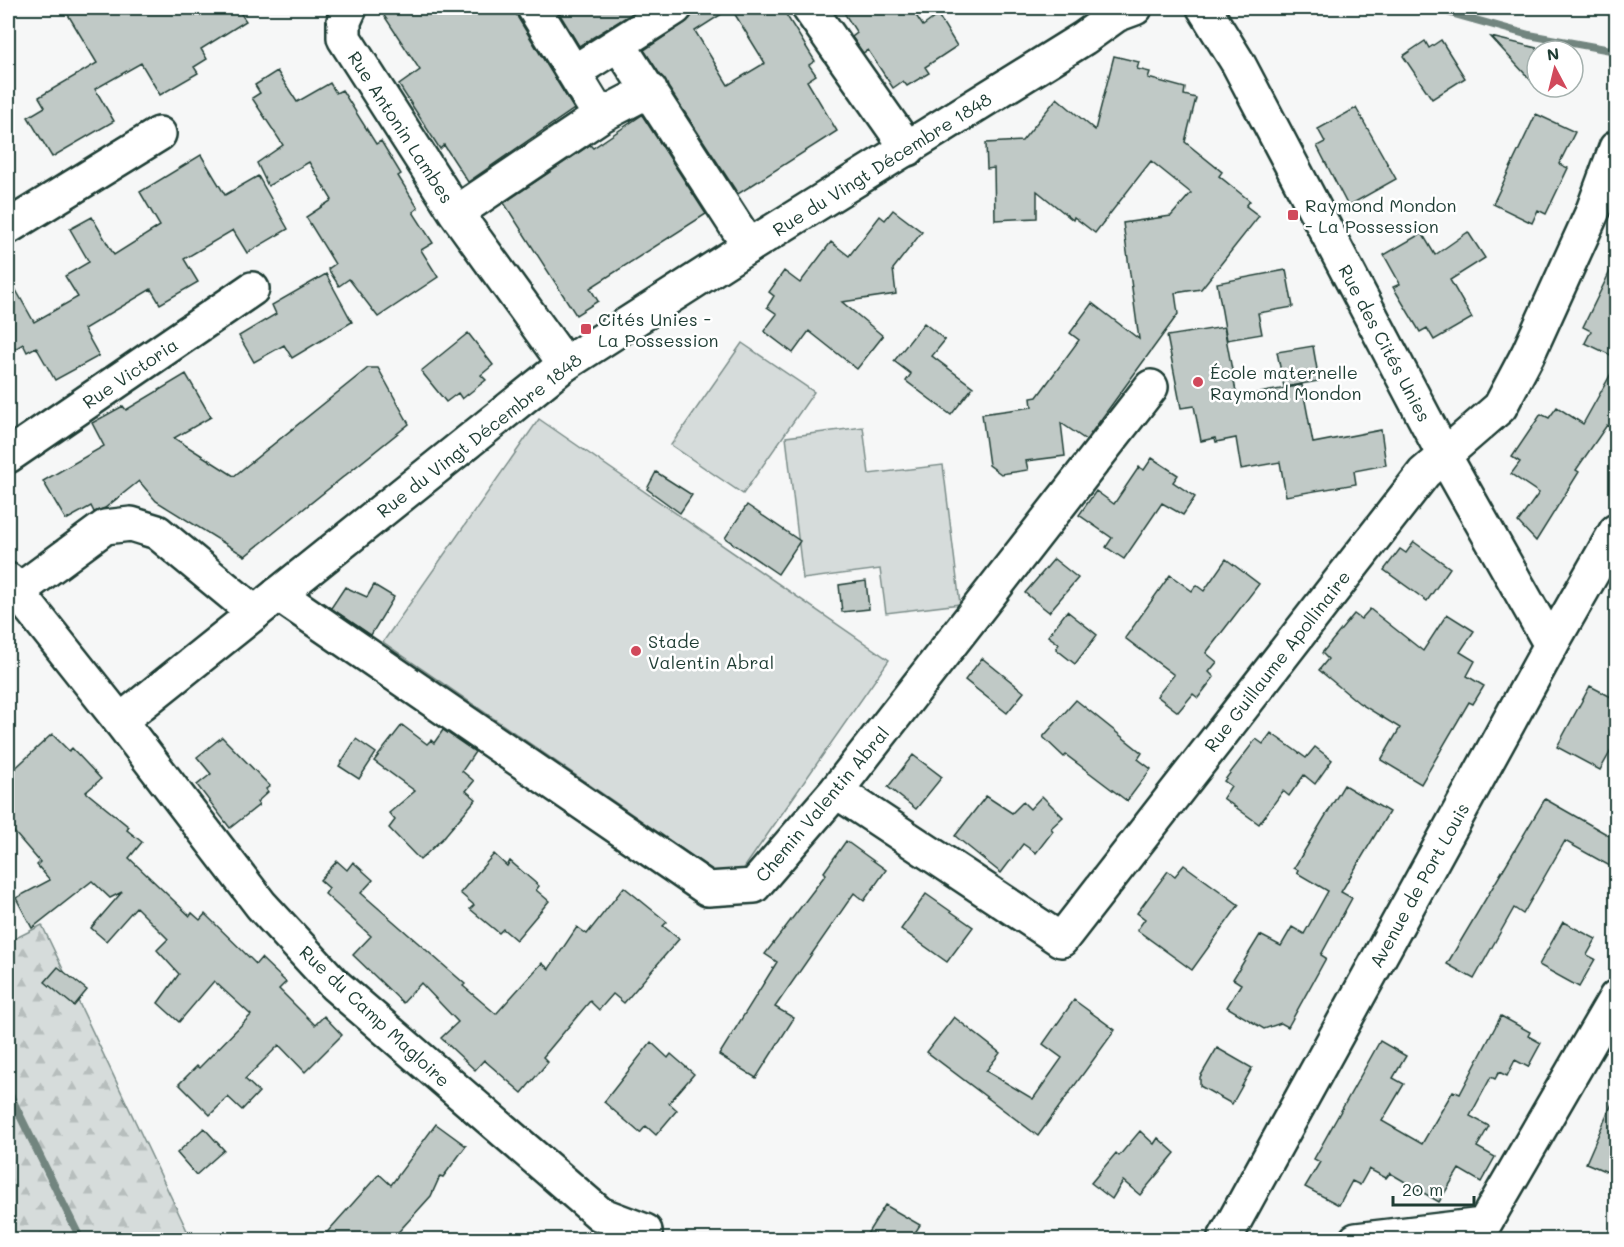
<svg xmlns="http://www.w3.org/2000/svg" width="1624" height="1247" font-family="Mali,sans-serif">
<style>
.forest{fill:url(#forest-firs);stroke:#7a8c88;stroke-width:1.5}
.pitch{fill:#d6dcdb;stroke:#7a8c88;stroke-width:1.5}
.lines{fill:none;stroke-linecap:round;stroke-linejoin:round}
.stream{stroke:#72857f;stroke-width:8}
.building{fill:#c0c9c6;stroke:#1f3d34;stroke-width:1.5;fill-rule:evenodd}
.street-casing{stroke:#1f3d34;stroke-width:38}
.secondary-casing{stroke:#1f3d34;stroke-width:38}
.street{stroke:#fff;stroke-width:33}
.secondary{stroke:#fff;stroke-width:33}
.poi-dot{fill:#d1495b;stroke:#fff;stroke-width:2}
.labels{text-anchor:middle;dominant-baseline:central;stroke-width:5;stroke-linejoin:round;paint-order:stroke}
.street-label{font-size:18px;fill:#1f3d34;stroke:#fff}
.poi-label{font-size:18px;fill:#1f3d34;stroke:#fff;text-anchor:start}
</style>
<defs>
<pattern id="forest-firs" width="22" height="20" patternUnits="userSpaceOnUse" patternTransform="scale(1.5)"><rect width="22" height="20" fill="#d6dcdb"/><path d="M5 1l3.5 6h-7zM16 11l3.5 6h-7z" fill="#b7bebd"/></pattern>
</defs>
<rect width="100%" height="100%" fill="#f6f7f7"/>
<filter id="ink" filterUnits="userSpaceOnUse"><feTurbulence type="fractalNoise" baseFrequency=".0167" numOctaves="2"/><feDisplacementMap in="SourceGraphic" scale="12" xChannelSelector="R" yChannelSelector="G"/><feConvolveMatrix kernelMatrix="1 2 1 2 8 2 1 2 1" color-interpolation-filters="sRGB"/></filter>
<g filter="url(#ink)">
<path class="forest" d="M 42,925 L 191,1239 L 8,1240 L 8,942 Z"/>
<path class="pitch" d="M 742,343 L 814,392 L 743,494 L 671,445 Z
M 539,419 L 889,660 L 733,884 L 383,642 Z
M 863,427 L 869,474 L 943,465 L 960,604 L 886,613 L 880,569 L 803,579 L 786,437 Z"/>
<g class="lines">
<path class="stream" d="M 1433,8 L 1529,35 L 1616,51
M 8,1091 L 81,1240"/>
</g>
<path class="building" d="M 64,8 L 237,8 L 246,21 L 201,49 L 207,59 L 194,67 L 198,73 L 160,95 L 141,63 L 95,89 L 114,121 L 52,157 L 28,117 L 45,107 L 39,97 L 97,63 Z
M 379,8 L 515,8 L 518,18 L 574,109 L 468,182 L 444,145 L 440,149 L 399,85 L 420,70 Z
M 556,8 L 641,8 L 579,46 Z
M 694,8 L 782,8 L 815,61 L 809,65 L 816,75 L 807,81 L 837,131 L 738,194 L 644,50 L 685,23 L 691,17 ZM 731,8 L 765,63 L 728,85 L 695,31 Z
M 841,8 L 911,8 L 923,26 L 938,15 L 957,46 L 925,67 L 929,73 L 907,86 L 903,81 L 893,88 L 868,50 L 863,53 L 852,37 L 857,33 Z
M 1491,37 L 1537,48 L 1537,87 Z
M 1441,40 L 1465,78 L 1432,99 L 1403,56 L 1425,41 L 1429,48 Z
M 1114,56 L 1139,62 L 1137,69 L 1150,72 L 1148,78 L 1185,88 L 1184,95 L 1196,98 L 1185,142 L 1222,172 L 1219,176 L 1250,201 L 1246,206 L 1259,216 L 1201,289 L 1175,293 L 1178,314 L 1086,440 L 1061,423 L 1065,456 L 1026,461 L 1028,470 L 1001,474 L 989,465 L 982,414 L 1032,407 L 1031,398 L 1037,397 L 1079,340 L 1070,333 L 1092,303 L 1139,339 L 1123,223 L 1171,216 L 1191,193 L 1151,161 L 1095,233 L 1074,217 L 1073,220 L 1037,191 L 1037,218 L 995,220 L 994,168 L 987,169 L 986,143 L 1022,141 L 1057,98 L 1095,130 Z
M 277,71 L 297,102 L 330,83 L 336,93 L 342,90 L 376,144 L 381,141 L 401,174 L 398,176 L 418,208 L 413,212 L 433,243 L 421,250 L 438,277 L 378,317 L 349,279 L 339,286 L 328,269 L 335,264 L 306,217 L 332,200 L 309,162 L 268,186 L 257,163 L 283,145 L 252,98 L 260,93 L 255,85 Z
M 1356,108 L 1396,179 L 1348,206 L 1317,146 L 1325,142 L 1318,129 Z
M 1536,114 L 1575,132 L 1559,164 L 1568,168 L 1546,214 L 1538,210 L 1532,223 L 1493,204 Z
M 642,115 L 706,214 L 590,288 L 598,301 L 576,315 L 504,203 L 590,145 L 593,148 Z
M 201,155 L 225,195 L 258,176 L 288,229 L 247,253 L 233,230 L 184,259 L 198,282 L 160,304 L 151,289 L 84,329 L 99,356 L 55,380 L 36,347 L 27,352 L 23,344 L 8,353 L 8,276 L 34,322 L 78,297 L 65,276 L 89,262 L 70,229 L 92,217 L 114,255 L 160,226 L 140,192 Z
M 893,210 L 922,232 L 893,269 L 896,294 L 842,302 L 883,336 L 857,369 L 809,331 L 793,353 L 764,331 L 777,314 L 767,307 L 774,296 L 769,292 L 784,271 L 800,283 L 831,242 L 849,256 L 880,216 L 885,220 Z
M 1468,232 L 1485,258 L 1450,280 L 1472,318 L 1434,340 L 1427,328 L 1420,332 L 1393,287 L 1400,284 L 1384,255 L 1422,233 L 1435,255 Z
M 1617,257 L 1617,358 L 1585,343 L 1591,331 L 1583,327 Z
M 1286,270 L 1293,307 L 1258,313 L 1262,334 L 1227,340 L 1217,283 Z
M 326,274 L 352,322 L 292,358 L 284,345 L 254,362 L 239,336 L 276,314 L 272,305 Z
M 924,323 L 945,340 L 932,356 L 973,387 L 951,415 L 906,381 L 911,374 L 894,361 Z
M 1224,327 L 1237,397 L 1302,385 L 1313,443 L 1381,430 L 1386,465 L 1354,471 L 1356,484 L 1286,496 L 1280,462 L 1241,469 L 1236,438 L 1216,442 L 1215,438 L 1201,441 L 1194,406 L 1181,408 L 1167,336 Z
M 468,333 L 493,365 L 481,375 L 486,380 L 462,399 L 458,393 L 446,402 L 421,371 Z
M 1313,346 L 1319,381 L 1284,387 L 1277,352 Z
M 1617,363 L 1617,431 L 1607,425 L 1576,470 L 1579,472 L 1536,541 L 1518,522 L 1539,493 L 1511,474 L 1520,462 L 1512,457 L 1541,414 L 1549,418 L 1557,407 L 1583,424 Z
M 368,368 L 378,368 L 409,424 L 245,556 L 156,501 L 139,481 L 105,508 L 94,512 L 91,506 L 66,520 L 43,481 L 104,446 L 92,423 L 123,406 L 126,410 L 186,374 L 211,417 L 174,438 L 234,476 Z
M 1152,458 L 1178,475 L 1173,482 L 1195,497 L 1183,515 L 1162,503 L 1124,559 L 1106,547 L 1112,538 L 1079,515 L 1096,491 L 1114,504 L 1139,467 L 1144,470 Z
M 656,472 L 692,495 L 680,513 L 647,489 Z
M 747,505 L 800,541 L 778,574 L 725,538 Z
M 1414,542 L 1450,568 L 1427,601 L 1384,570 L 1400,549 L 1406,553 Z
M 1054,559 L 1078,578 L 1049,612 L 1025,593 Z
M 1226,559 L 1259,584 L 1206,653 L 1217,662 L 1209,672 L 1214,677 L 1198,698 L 1193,694 L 1178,712 L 1157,696 L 1174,675 L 1125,638 L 1170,575 L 1192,591 L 1196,585 L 1204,591 Z
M 866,581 L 869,609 L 842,612 L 839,585 Z
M 374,585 L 394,597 L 371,635 L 331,608 L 345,587 L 367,597 Z
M 1370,609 L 1423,651 L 1447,614 L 1474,631 L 1460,652 L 1475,661 L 1467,676 L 1484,686 L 1473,704 L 1469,702 L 1421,784 L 1381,760 L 1400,728 L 1359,703 L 1319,670 L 1328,659 L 1322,653 L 1354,614 L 1361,619 Z
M 1067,611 L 1097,635 L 1075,664 L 1056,649 L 1059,644 L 1048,636 Z
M 982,658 L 1024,692 L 1007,713 L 965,680 Z
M 1590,686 L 1617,700 L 1617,740 L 1600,770 L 1557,747 Z
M 1076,700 L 1142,753 L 1138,759 L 1151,769 L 1127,801 L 1066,755 L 1064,757 L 1043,737 Z
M 402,725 L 427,744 L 431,740 L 434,743 L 443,730 L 475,752 L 462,771 L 474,781 L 466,791 L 476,799 L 443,838 L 420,860 L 389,828 L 395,820 L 389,813 L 415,791 L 374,761 Z
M 1271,733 L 1306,758 L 1315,747 L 1332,760 L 1315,784 L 1304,775 L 1289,796 L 1283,791 L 1259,824 L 1223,798 L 1231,786 L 1224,781 L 1256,739 L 1263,744 Z
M 52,734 L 69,751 L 72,748 L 101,779 L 86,792 L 129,827 L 127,830 L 142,842 L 129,858 L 190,916 L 192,913 L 200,920 L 205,914 L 256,964 L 261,958 L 286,982 L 279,989 L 315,1025 L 324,1016 L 342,1035 L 305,1072 L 279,1045 L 245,1079 L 259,1092 L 242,1110 L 228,1097 L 210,1115 L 179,1084 L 197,1066 L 199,1068 L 251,1015 L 214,981 L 179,1022 L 158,1003 L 179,974 L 157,950 L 168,939 L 136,907 L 106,941 L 91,928 L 122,892 L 110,898 L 92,881 L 32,928 L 16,898 L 50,880 L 37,865 L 40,862 L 8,825 L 8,775 Z
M 222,737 L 270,786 L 266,789 L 268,792 L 257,802 L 259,805 L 230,828 L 197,785 L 211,774 L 197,757 Z
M 356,739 L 376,753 L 359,779 L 339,766 Z
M 913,755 L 942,777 L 916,809 L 888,787 Z
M 1344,785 L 1389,812 L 1341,892 L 1352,898 L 1321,955 L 1326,958 L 1288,1027 L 1281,1023 L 1264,1029 L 1227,1007 L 1241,984 L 1233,979 L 1260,935 L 1281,946 L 1292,927 L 1304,934 L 1328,891 L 1297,873 L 1298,870 L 1294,868 Z
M 986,796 L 1012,813 L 1023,802 L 1030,809 L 1042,796 L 1063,817 L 1051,828 L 1053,831 L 1036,853 L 1023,844 L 1001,873 L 955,836 Z
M 1545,799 L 1617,840 L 1617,870 L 1565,841 L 1523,914 L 1514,908 L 1474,979 L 1447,964 Z
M 846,841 L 886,870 L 864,901 L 854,893 L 775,1007 L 794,1018 L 756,1078 L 719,1055 L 777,962 L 765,954 L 826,874 L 824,872 Z
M 494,854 L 507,866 L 510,861 L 539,886 L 536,890 L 549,901 L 516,940 L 503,929 L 499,933 L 470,909 L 474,905 L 460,893 Z
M 337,861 L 347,870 L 353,862 L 373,880 L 361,893 L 465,984 L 463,986 L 496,1014 L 542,963 L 549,969 L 577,927 L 587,934 L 624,887 L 667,922 L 663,926 L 679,939 L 624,1003 L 613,994 L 599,1010 L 590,1001 L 543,1057 L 548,1062 L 522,1093 L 484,1060 L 475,1070 L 441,1038 L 458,1022 L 421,983 L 403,1003 L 353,955 L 371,936 L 325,894 L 329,888 L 320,880 Z
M 1184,865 L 1239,905 L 1192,970 L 1137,930 L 1145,919 L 1137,913 L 1168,871 L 1175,876 Z
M 926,894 L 973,927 L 947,962 L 901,929 Z
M 1563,922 L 1596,939 L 1587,955 L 1595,959 L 1579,987 L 1539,965 Z
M 58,967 L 87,990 L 74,1006 L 45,982 Z
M 1074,1000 L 1115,1030 L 1038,1136 L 927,1052 L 954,1017 L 1000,1053 L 986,1071 L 1033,1099 L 1062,1058 L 1043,1044 Z
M 1501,1016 L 1530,1032 L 1528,1036 L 1541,1043 L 1528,1067 L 1515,1060 L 1507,1076 L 1499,1072 L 1495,1079 L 1491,1077 L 1470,1116 L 1489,1126 L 1477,1147 L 1495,1157 L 1481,1182 L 1459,1169 L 1439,1202 L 1390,1173 L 1386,1178 L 1369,1169 L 1360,1185 L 1352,1181 L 1339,1205 L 1305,1187 L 1320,1162 L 1314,1159 L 1380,1041 L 1406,1056 L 1393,1078 L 1404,1084 L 1382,1121 L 1422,1144 L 1453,1091 L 1460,1094 Z
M 651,1042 L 668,1058 L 671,1054 L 694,1074 L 669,1103 L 677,1110 L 656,1135 L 646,1126 L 640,1133 L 604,1102 Z
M 1217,1048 L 1252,1068 L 1232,1104 L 1200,1086 L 1200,1077 Z
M 1617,1092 L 1617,1176 L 1586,1163 Z
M 436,1124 L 466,1146 L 443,1177 L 440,1176 L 431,1196 L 392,1239 L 321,1239 L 379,1174 L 391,1185 Z
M 204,1128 L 224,1150 L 196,1175 L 177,1153 Z
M 1140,1131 L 1154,1144 L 1158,1138 L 1175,1153 L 1140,1195 L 1123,1181 L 1112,1199 L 1091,1183 L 1116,1153 L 1119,1156 Z
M 885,1205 L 920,1225 L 911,1239 L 864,1239 Z"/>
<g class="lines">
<defs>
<path id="street" d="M 350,8 L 344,21 L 344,38 L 456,213 L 565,364
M 534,8 L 600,116
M 809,8 L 908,149
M 619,45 L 749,246
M 574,72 L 675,8
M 456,213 L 600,116 L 650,90
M 8,227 L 159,134
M 8,456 L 252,289
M 17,592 L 105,527 L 131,524 L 157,532 L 255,613
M 278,594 L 708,889 L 754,886 L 836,791 L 1151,387
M 120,721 L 261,905 L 335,985 L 600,1214 L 645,1231 L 645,1240
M 836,791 L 1061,940 L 1424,473 L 1500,407 L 1528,354 L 1592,213 L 1616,148
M 1224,1240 L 1551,645
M 1356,1240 L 1483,1225
M 1475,1240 L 1616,997"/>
<path id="secondary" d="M 1204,8 L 1238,63 L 1445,457 L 1551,645
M 8,580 L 120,721 L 565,364 L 749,246 L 1084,38 L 1116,15 L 1135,8
M 1551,645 L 1616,531"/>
</defs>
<use href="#street" class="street-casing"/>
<use href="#secondary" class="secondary-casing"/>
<use href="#street" class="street"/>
<use href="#secondary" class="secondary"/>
</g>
</g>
<g class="poi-dot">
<rect x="1287" y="209" width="12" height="12" rx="3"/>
<rect x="580" y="323" width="12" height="12" rx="3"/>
<circle cx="1198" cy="382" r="6"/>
<circle cx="636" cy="651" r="6"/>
</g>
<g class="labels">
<g class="street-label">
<text transform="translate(401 127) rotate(57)">Rue Antonin Lambes</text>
<text transform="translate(882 164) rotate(-32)">Rue du Vingt Décembre 1848</text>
<text transform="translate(1385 343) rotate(62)">Rue des Cités Unies</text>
<text transform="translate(130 373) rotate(-34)">Rue Victoria</text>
<text transform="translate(479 435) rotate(-38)">Rue du Vingt Décembre 1848</text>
<text transform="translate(1277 661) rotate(-52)">Rue Guillaume Apollinaire</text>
<text transform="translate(822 804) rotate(-50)">Chemin Valentin Abral</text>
<text transform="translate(1419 885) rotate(-61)">Avenue de Port Louis</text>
<text transform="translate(375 1016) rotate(43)">Rue du Camp Magloire</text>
</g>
<g class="poi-label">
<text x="1305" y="205">Raymond Mondon<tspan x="1305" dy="21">- La Possession</tspan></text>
<text x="598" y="319">Cités Unies -<tspan x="598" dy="21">La Possession</tspan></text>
<text x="1210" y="372">École maternelle<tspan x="1210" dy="21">Raymond Mondon</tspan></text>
<text x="648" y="641">Stade<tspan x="648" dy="21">Valentin Abral</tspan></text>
</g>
</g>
<rect width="1624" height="1247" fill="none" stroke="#fff" stroke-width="30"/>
<rect x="15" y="15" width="1594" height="1217" fill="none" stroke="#1f3d34" stroke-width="2" filter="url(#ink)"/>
<g transform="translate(1555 69) rotate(353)"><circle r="28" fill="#ffffff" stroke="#a5b1ae" stroke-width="1.5"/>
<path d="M0-4.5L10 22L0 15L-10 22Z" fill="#d1495b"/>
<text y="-9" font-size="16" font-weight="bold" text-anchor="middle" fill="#1f3d34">N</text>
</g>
<path d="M1393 1196v9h81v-9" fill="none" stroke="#1f3d34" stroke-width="3"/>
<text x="1402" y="1196" font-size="18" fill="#1f3d34" stroke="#ffffff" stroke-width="4.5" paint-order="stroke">20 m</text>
</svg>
